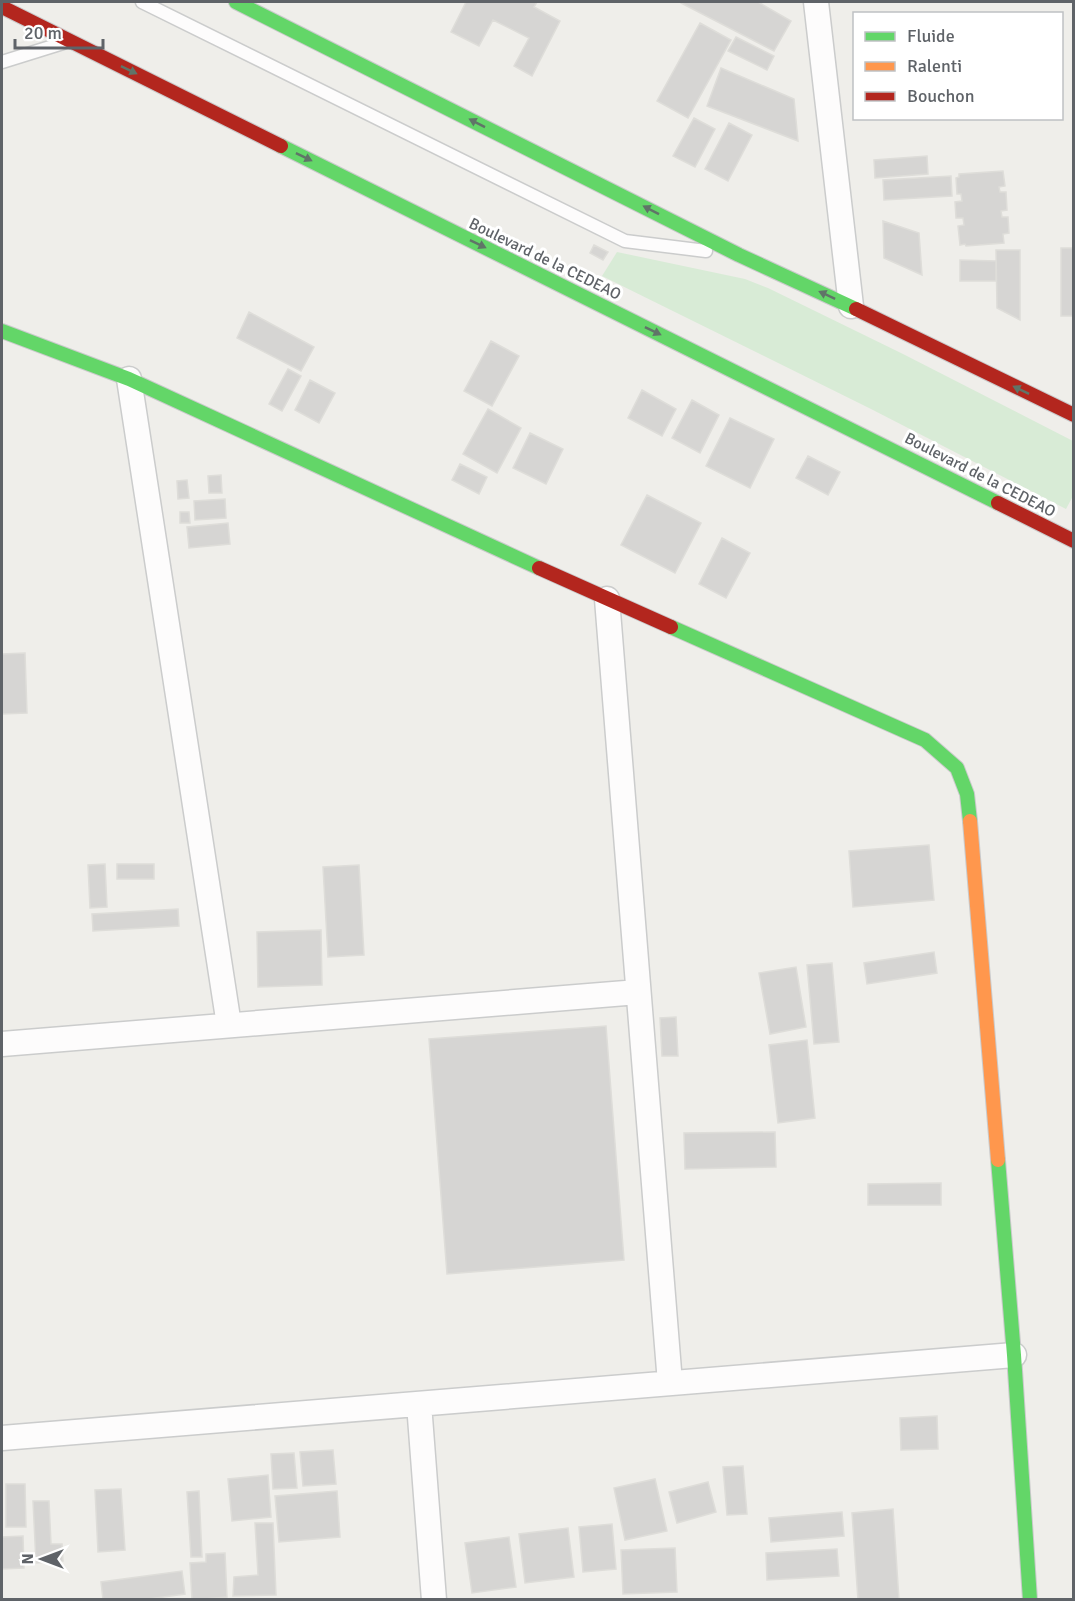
<svg xmlns="http://www.w3.org/2000/svg" width="1075" height="1601" font-family="Signika,sans-serif">
<style>
.green{fill:#d8ebd6}
.building{fill:#d6d5d3;stroke:#deddd9;stroke-width:1.5}
.lines{fill:none;stroke-linecap:round;stroke-linejoin:round}
.lane-casing{stroke:#cbcccc;stroke-width:15}
.street-casing{stroke:#cbcccc;stroke-width:27}
.fast-casing{stroke:#cacacb;stroke-width:16}
.slow-casing{stroke:#cacacb;stroke-width:16}
.jam-casing{stroke:#cacacb;stroke-width:16}
.lane{stroke:#fdfcfc;stroke-width:12}
.street{stroke:#fdfcfc;stroke-width:24}
.fast{stroke:#63d668;stroke-width:14}
.slow{stroke:#ff974d;stroke-width:14}
.jam{stroke:#b3261e;stroke-width:14}
.oneway{fill:#607468}
.labels{text-anchor:middle;dominant-baseline:central;stroke-width:6;stroke-linejoin:round;paint-order:stroke}
.street-label{font-size:16px;fill:#5f6368;stroke:#fff}
</style>
<rect width="100%" height="100%" fill="#efeeea"/>
<path class="green" d="M 617,252 L 745,279 L 768,288 L 903,354 L 1073,441 L 1073,496 L 1066,509 L 871,409 L 602,276 Z"/>
<path class="building" d="M 466,2 L 537,2 L 534,7 L 560,21 L 532,76 L 514,66 L 529,38 L 493,20 L 479,46 L 451,32 Z
M 681,2 L 758,2 L 791,21 L 774,51 L 681,3 Z
M 700,23 L 731,40 L 688,118 L 657,101 Z
M 736,37 L 774,56 L 767,70 L 728,51 Z
M 721,68 L 794,99 L 798,141 L 707,106 Z
M 694,118 L 715,129 L 695,167 L 673,156 Z
M 729,123 L 752,135 L 728,181 L 705,169 Z
M 927,156 L 928,174 L 875,178 L 874,160 Z
M 1003,171 L 1005,186 L 999,187 L 1000,192 L 1006,192 L 1007,210 L 1001,211 L 1002,217 L 1008,217 L 1009,233 L 1003,234 L 1004,243 L 966,246 L 965,244 L 960,245 L 958,226 L 964,225 L 963,218 L 956,218 L 955,202 L 962,201 L 961,194 L 957,194 L 956,178 L 959,177 L 959,174 Z
M 951,176 L 952,196 L 884,200 L 883,180 Z
M 883,221 L 919,233 L 922,275 L 884,258 Z
M 594,245 L 608,252 L 603,260 L 590,253 Z
M 1061,248 L 1074,248 L 1074,316 L 1061,316 Z
M 996,250 L 1020,250 L 1020,320 L 997,308 Z
M 960,260 L 996,261 L 996,281 L 960,281 Z
M 249,312 L 314,347 L 301,371 L 237,338 Z
M 491,341 L 519,356 L 492,406 L 464,391 Z
M 288,369 L 301,376 L 282,411 L 269,404 Z
M 310,380 L 335,393 L 319,423 L 295,410 Z
M 642,390 L 676,409 L 662,436 L 628,418 Z
M 692,400 L 719,415 L 700,453 L 672,438 Z
M 488,409 L 521,428 L 497,473 L 463,454 Z
M 730,418 L 774,439 L 750,488 L 706,466 Z
M 530,433 L 563,449 L 546,484 L 513,468 Z
M 808,456 L 840,472 L 828,495 L 796,478 Z
M 460,464 L 487,477 L 479,494 L 452,480 Z
M 221,475 L 222,493 L 209,493 L 208,476 Z
M 187,480 L 189,498 L 178,499 L 177,481 Z
M 647,495 L 701,523 L 675,573 L 621,545 Z
M 225,499 L 226,518 L 195,520 L 194,501 Z
M 180,512 L 189,512 L 190,523 L 180,523 Z
M 228,523 L 230,544 L 189,548 L 187,527 Z
M 722,538 L 750,553 L 726,598 L 699,584 Z
M 25,653 L 27,713 L 2,714 L 2,654 Z
M 929,845 L 934,900 L 853,907 L 849,851 Z
M 105,864 L 107,907 L 90,908 L 88,865 Z
M 117,864 L 154,864 L 154,879 L 117,879 Z
M 359,865 L 364,955 L 328,957 L 323,867 Z
M 178,909 L 179,926 L 93,931 L 92,914 Z
M 321,930 L 322,985 L 258,987 L 257,932 Z
M 934,952 L 937,973 L 867,984 L 864,963 Z
M 832,963 L 839,1042 L 814,1044 L 807,965 Z
M 796,967 L 806,1027 L 770,1034 L 759,973 Z
M 676,1017 L 678,1056 L 662,1056 L 660,1018 Z
M 606,1026 L 624,1260 L 447,1274 L 429,1039 Z
M 807,1040 L 815,1118 L 778,1123 L 769,1045 Z
M 775,1132 L 776,1167 L 685,1169 L 684,1133 Z
M 941,1183 L 941,1205 L 868,1205 L 868,1184 Z
M 937,1416 L 938,1449 L 901,1450 L 900,1418 Z
M 333,1450 L 336,1484 L 303,1486 L 300,1452 Z
M 294,1453 L 297,1488 L 273,1489 L 271,1454 Z
M 743,1466 L 747,1514 L 727,1515 L 723,1467 Z
M 268,1475 L 271,1517 L 232,1521 L 228,1479 Z
M 655,1479 L 667,1531 L 625,1540 L 614,1488 Z
M 708,1482 L 716,1512 L 677,1523 L 669,1492 Z
M 6,1484 L 25,1484 L 26,1527 L 6,1527 Z
M 121,1489 L 125,1550 L 98,1552 L 95,1490 Z
M 199,1491 L 202,1557 L 191,1557 L 187,1492 Z
M 337,1491 L 340,1537 L 279,1542 L 275,1496 Z
M 33,1501 L 49,1501 L 51,1544 L 62,1544 L 63,1561 L 36,1563 Z
M 893,1509 L 899,1600 L 858,1600 L 852,1513 Z
M 842,1512 L 844,1536 L 771,1542 L 769,1518 Z
M 255,1523 L 273,1523 L 276,1595 L 233,1596 L 234,1577 L 258,1575 Z
M 612,1524 L 616,1569 L 583,1572 L 579,1527 Z
M 568,1528 L 574,1577 L 525,1583 L 519,1534 Z
M 23,1536 L 24,1568 L 2,1569 L 2,1537 Z
M 509,1537 L 516,1587 L 472,1593 L 465,1543 Z
M 675,1548 L 677,1592 L 623,1594 L 621,1550 Z
M 837,1549 L 839,1576 L 767,1580 L 766,1553 Z
M 225,1553 L 227,1597 L 192,1600 L 190,1563 L 206,1562 L 206,1554 Z
M 182,1571 L 185,1594 L 141,1600 L 103,1600 L 101,1582 Z"/>
<g class="lines">
<defs>
<path id="lane" d="M 142,2 L 625,241 L 706,251
M 2,62 L 63,43"/>
<path id="street" d="M 816,2 L 851,306
M 129,379 L 229,1025
M 607,599 L 670,1383
M 2,1044 L 638,992
M 419,1404 L 434,1600
M 2,1438 L 1014,1355"/>
<path id="fast" d="M 236,2 L 739,255 L 856,309
M 281,146 L 998,503
M 2,331 L 129,379 L 539,568
M 671,627 L 925,740 L 957,768 L 967,794 L 970,821
M 998,1160 L 1014,1355 L 1030,1600"/>
<path id="slow" d="M 970,821 L 998,1160"/>
<path id="jam" d="M 2,7 L 281,146
M 856,309 L 1074,415
M 998,503 L 1074,541
M 539,568 L 671,627"/>
</defs>
<use href="#lane" class="lane-casing"/>
<use href="#street" class="street-casing"/>
<use href="#fast" class="fast-casing"/>
<use href="#slow" class="slow-casing"/>
<use href="#jam" class="jam-casing"/>
<use href="#lane" class="lane"/>
<use href="#street" class="street"/>
<use href="#fast" class="fast"/>
<use href="#slow" class="slow"/>
<use href="#jam" class="jam"/>
</g>
<defs><path id="oneway-solid" d="M-6-.8H1V-3.2L6.5 0L1 3.2V.8H-6Z" transform="scale(1.5)"/></defs>
<g class="oneway">
<use href="#oneway-solid" transform="translate(129 70) rotate(26)"/>
<use href="#oneway-solid" transform="translate(477 123) rotate(-153)"/>
<use href="#oneway-solid" transform="translate(304 157) rotate(26)"/>
<use href="#oneway-solid" transform="translate(651 210) rotate(-153)"/>
<use href="#oneway-solid" transform="translate(478 244) rotate(26)"/>
<use href="#oneway-solid" transform="translate(827 295) rotate(-155)"/>
<use href="#oneway-solid" transform="translate(653 331) rotate(26)"/>
<use href="#oneway-solid" transform="translate(1021 390) rotate(-154)"/>
</g>
<g class="labels">
<g class="street-label">
<text transform="translate(545 259) rotate(26)">Boulevard de la CEDEAO</text>
<text transform="translate(980 475) rotate(27)">Boulevard de la CEDEAO</text>
</g>
</g>
<rect width="1075" height="1601" fill="none" stroke="#5f6368" stroke-width="6"/>
<rect x="853" y="12" width="210" height="108" fill="#ffffff" stroke="#bfc1c3" stroke-width="1.5"/>
<rect x="865" y="32" width="30" height="9" fill="#63d668" stroke="#bfc1c3" stroke-width="1.5"/>
<text x="907" y="42" font-size="18" fill="#5f6368">Fluide</text>
<rect x="865" y="62" width="30" height="9" fill="#ff974d" stroke="#bfc1c3" stroke-width="1.5"/>
<text x="907" y="72" font-size="18" fill="#5f6368">Ralenti</text>
<rect x="865" y="92" width="30" height="9" fill="#b3261e" stroke="#bfc1c3" stroke-width="1.5"/>
<text x="907" y="102" font-size="18" fill="#5f6368">Bouchon</text>
<g transform="translate(42 1559) rotate(270)" stroke="#ffffff" stroke-width="4.5" paint-order="stroke">
<path d="M0-4.5L10 22L0 15L-10 22Z" fill="#5f6368"/>
<text y="-9" font-size="16" font-weight="bold" text-anchor="middle" fill="#5f6368">N</text>
</g>
<path d="M15 39v9h88v-9" fill="none" stroke="#5f6368" stroke-width="3"/>
<text x="24" y="39" font-size="18" fill="#5f6368" stroke="#ffffff" stroke-width="4.5" paint-order="stroke">20 m</text>
</svg>
